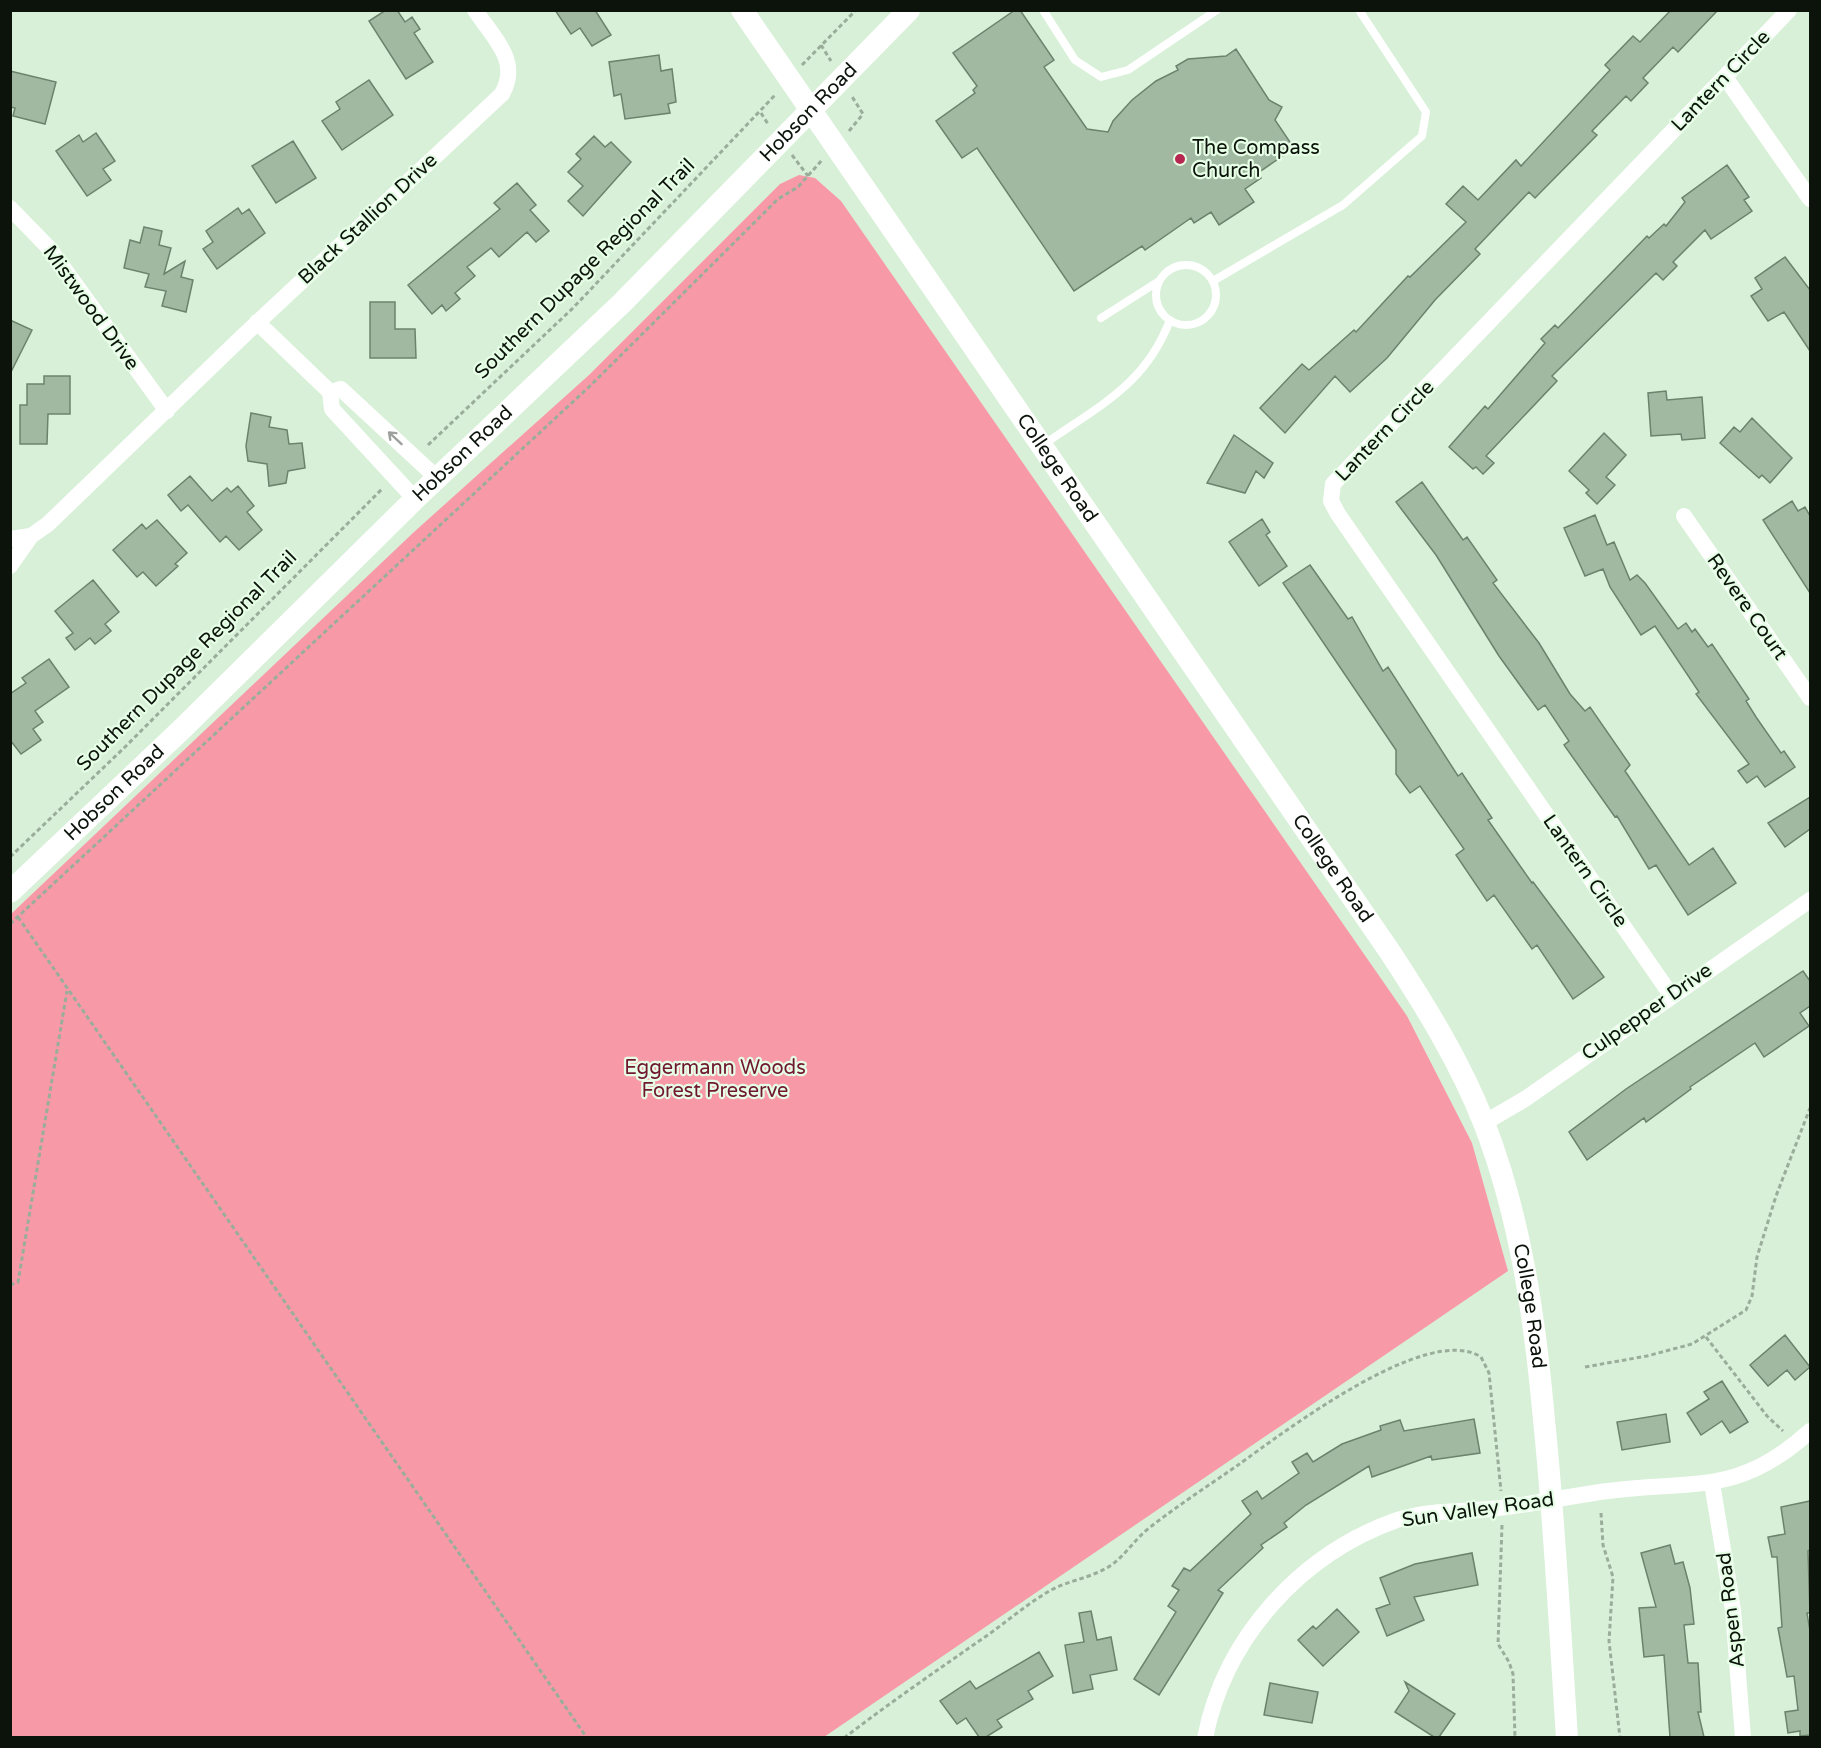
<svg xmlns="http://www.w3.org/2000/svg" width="1821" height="1748" font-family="'Varela Round',sans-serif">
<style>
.green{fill:#f899a8}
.building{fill:#a1b8a1;stroke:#6c826c;stroke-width:1.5}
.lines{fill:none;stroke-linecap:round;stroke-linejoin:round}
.path{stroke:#9aad9a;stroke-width:3;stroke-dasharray:4.5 3;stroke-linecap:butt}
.lane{stroke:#fff;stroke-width:8}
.street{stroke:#fff;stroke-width:16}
.secondary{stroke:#fff;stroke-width:22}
.oneway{stroke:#9da19d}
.poi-dot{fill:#b72751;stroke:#e5fee5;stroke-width:2}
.labels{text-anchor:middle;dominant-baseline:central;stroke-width:4.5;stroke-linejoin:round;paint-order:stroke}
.street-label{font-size:20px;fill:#0b130b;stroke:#e5fee5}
.poi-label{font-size:20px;fill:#0b130b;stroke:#e5fee5;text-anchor:start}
.park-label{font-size:20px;fill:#701730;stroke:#e5fee5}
</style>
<rect width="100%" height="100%" fill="#d8f0d8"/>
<path class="green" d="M 799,175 L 815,178 L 841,201 L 1407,1016 L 1472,1143 L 1508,1271 L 824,1737 L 11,1737 L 11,914 L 414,532 L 589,375 L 780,184 Z"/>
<path class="building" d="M 386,10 L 397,10 L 405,22 L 412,17 L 420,29 L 414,33 L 433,62 L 406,79 L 369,21 Z
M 555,10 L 595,10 L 611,35 L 592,46 L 580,28 L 571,34 Z
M 1015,10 L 1020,10 L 1054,60 L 1044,67 L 1087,129 L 1108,132 L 1113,121 L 1132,100 L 1156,81 L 1178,70 L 1176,66 L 1188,59 L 1226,56 L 1236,49 L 1269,100 L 1282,107 L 1275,120 L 1294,148 L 1258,173 L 1261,178 L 1245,189 L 1254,202 L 1219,225 L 1211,212 L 1194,223 L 1191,218 L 1145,250 L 1142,246 L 1074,291 L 977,148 L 962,158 L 936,121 L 975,93 L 973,90 L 977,86 L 953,53 Z
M 1671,10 L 1718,10 L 1678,52 L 1673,47 L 1643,78 L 1648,83 L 1631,101 L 1626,96 L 1592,131 L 1597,135 L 1535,198 L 1529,192 L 1475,249 L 1480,254 L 1435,300 L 1387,358 L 1350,392 L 1335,376 L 1285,433 L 1260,408 L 1302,364 L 1309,370 L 1354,330 L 1356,332 L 1408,276 L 1410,277 L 1466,222 L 1446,204 L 1463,186 L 1478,200 L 1516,160 L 1521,166 L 1610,70 L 1605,65 L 1633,36 L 1640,42 Z
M 659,55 L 661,71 L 672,69 L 676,102 L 668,104 L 670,113 L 625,119 L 621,94 L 614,96 L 609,62 Z
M 10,71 L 56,82 L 45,124 L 13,116 L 15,108 L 10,107 Z
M 369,80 L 393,115 L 342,150 L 322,121 L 340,109 L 336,102 Z
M 96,133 L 115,161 L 103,169 L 111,180 L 87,196 L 56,151 L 79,135 L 83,142 Z
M 594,136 L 605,147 L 611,142 L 631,162 L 583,216 L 568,201 L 583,186 L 568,172 L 581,159 L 576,154 Z
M 293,141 L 316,178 L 276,203 L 252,166 Z
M 1727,165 L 1749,197 L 1744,200 L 1752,211 L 1711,239 L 1705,230 L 1673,262 L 1677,266 L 1663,280 L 1656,273 L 1552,376 L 1557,381 L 1486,456 L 1494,463 L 1483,474 L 1476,467 L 1473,469 L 1449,447 L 1485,406 L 1488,409 L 1545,343 L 1541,339 L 1555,325 L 1558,328 L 1647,236 L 1649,238 L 1664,224 L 1666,226 L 1685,202 L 1682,198 Z
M 517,183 L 536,205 L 530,210 L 549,231 L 536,242 L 527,232 L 499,257 L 491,248 L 467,267 L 475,276 L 455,293 L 460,299 L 446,311 L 442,305 L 432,314 L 408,285 L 500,209 L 494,203 Z
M 238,208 L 242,214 L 249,209 L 265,233 L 217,269 L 203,249 L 213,242 L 206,231 Z
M 144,227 L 162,231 L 159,245 L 171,248 L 164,274 L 185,261 L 181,277 L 193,280 L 186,312 L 162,306 L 166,291 L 145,287 L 149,274 L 124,268 L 130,240 L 140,243 Z
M 1785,257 L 1810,290 L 1810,351 L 1784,312 L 1768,321 L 1751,296 L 1762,289 L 1755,278 Z
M 370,302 L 395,302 L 395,329 L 415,329 L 416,358 L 370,358 Z
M 10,320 L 32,330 L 10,374 Z
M 44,376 L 70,376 L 70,414 L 48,414 L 47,444 L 20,444 L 20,405 L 27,405 L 27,384 L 44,384 Z
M 1666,391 L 1667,400 L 1702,397 L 1705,438 L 1682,440 L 1681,434 L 1651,436 L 1648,393 Z
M 251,413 L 271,417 L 269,427 L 287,430 L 289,444 L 302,443 L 305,468 L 288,471 L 286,483 L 269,486 L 267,464 L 248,461 L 246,446 Z
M 1752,418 L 1792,458 L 1770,483 L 1762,475 L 1759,478 L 1720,443 L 1734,427 L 1740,432 Z
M 1604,433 L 1626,455 L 1606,477 L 1615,485 L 1597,504 L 1586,493 L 1589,490 L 1569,471 Z
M 1234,435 L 1273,463 L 1264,478 L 1256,471 L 1245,493 L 1207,483 Z
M 190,476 L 212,501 L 227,488 L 231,492 L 238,486 L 254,506 L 247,512 L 262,530 L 239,550 L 226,536 L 220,542 L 188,505 L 181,511 L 168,495 Z
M 1422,482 L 1463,540 L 1467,537 L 1497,580 L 1493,583 L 1539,643 L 1570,694 L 1585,711 L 1590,707 L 1630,765 L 1625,771 L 1689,865 L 1713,848 L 1736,883 L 1688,915 L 1656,865 L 1649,869 L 1617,816 L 1615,817 L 1564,745 L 1569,741 L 1545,705 L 1538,710 L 1499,656 L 1436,555 L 1396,502 Z
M 1792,501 L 1798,511 L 1805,507 L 1810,516 L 1810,593 L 1763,520 Z
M 1595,515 L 1607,545 L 1614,542 L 1630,580 L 1637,575 L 1645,583 L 1678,629 L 1686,623 L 1692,632 L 1695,629 L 1708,647 L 1712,644 L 1749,699 L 1746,701 L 1756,717 L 1781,753 L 1784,751 L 1795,767 L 1765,787 L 1757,776 L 1747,783 L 1738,771 L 1749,764 L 1696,694 L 1699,692 L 1655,626 L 1641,635 L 1610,587 L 1603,569 L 1585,576 L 1564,528 Z
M 1262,519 L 1270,532 L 1266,535 L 1287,566 L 1259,586 L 1229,542 Z
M 157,520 L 187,553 L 175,564 L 178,566 L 156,586 L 143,572 L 137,577 L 113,550 L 142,524 L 146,529 Z
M 1310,565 L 1348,619 L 1352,617 L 1383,671 L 1388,667 L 1458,776 L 1462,773 L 1492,818 L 1488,820 L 1532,883 L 1533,882 L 1604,977 L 1573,999 L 1537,945 L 1532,949 L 1494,895 L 1487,901 L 1456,855 L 1464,849 L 1420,786 L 1410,793 L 1396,774 L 1396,750 L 1283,583 Z
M 93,580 L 119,612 L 105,624 L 111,631 L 95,644 L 90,638 L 75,650 L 66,638 L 73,633 L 55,611 Z
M 49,659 L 69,687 L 35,711 L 43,722 L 33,729 L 41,740 L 21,754 L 10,740 L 10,694 L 26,683 L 22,678 Z
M 1810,797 L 1810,829 L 1785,847 L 1768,823 Z
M 1803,971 L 1810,981 L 1810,1006 L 1800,1013 L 1809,1026 L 1764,1057 L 1755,1043 L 1690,1087 L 1691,1089 L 1646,1122 L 1644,1118 L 1587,1160 L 1569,1132 L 1626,1089 Z
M 1785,1335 L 1810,1367 L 1795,1380 L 1787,1370 L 1768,1386 L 1750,1365 Z
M 1722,1381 L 1748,1422 L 1730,1433 L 1722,1421 L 1701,1435 L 1687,1413 L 1709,1399 L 1704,1392 Z
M 1666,1414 L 1670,1442 L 1622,1450 L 1617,1422 Z
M 1474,1419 L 1480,1453 L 1432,1460 L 1431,1456 L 1372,1477 L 1369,1466 L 1306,1505 L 1284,1523 L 1287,1527 L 1261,1545 L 1263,1548 L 1218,1590 L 1223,1593 L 1159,1695 L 1134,1679 L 1176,1612 L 1168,1606 L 1179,1590 L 1172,1586 L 1184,1568 L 1190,1571 L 1251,1514 L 1242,1501 L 1257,1491 L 1262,1499 L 1299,1473 L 1292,1462 L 1307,1453 L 1313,1462 L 1342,1444 L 1381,1430 L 1380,1426 L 1400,1420 L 1404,1431 Z
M 1810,1501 L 1810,1550 L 1808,1551 L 1810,1613 L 1807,1613 L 1810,1631 L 1810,1735 L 1800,1736 L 1800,1731 L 1788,1733 L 1785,1712 L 1798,1710 L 1794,1676 L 1787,1677 L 1778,1628 L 1782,1627 L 1777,1557 L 1772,1557 L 1768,1537 L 1785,1534 L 1781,1507 Z
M 1670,1545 L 1675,1564 L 1683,1562 L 1690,1588 L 1694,1624 L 1684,1625 L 1688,1663 L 1698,1663 L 1701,1712 L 1698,1712 L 1704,1737 L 1670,1737 L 1664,1655 L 1644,1657 L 1639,1608 L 1656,1607 L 1641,1553 Z
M 1472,1553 L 1478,1585 L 1414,1597 L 1424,1620 L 1387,1636 L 1376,1609 L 1390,1604 L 1380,1578 L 1415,1564 Z
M 1337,1609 L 1359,1632 L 1323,1666 L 1298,1640 L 1313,1626 L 1316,1629 Z
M 1091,1611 L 1097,1640 L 1111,1637 L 1117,1670 L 1090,1675 L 1093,1689 L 1073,1693 L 1065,1645 L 1084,1642 L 1079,1613 Z
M 1039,1652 L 1053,1676 L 1028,1691 L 1033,1699 L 997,1720 L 1002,1727 L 986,1737 L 979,1737 L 966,1718 L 957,1724 L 940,1701 L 970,1681 L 976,1689 Z
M 1405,1682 L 1455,1714 L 1439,1737 L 1434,1737 L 1395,1712 L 1409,1691 Z
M 1270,1683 L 1318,1692 L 1312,1723 L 1264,1715 Z"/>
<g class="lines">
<path class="path" d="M 821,45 L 831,61
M 802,65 L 856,10
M 761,113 L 768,124
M 849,131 L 863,114 L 851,95
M 792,155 L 808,176
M 428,445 L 573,308 L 776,94
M 10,857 L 125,747 L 382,489
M 18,917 L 587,1738
M 10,924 L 590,386 L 778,199 L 798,187 L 822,160
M 10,1285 L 18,1282 L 67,991
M 1706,1337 L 1767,1416 L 1783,1431
M 1585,1367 L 1647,1356 L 1692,1344 L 1746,1310 L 1752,1296 L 1757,1257 L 1776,1196 L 1810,1108
M 1601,1513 L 1603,1545 L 1613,1577 L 1609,1641 L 1620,1738
M 1502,1525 L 1498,1644 L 1509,1662 L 1513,1674 L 1515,1738
M 844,1738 C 892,1701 942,1667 992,1632 C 1011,1618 1030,1602 1051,1590 C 1070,1580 1091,1578 1110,1566 C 1125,1556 1134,1540 1149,1528 C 1177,1506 1208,1486 1238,1465 C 1283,1433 1427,1322 1481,1357 L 1489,1373 L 1501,1491"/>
<path class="lane" d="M 1043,10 L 1075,60 L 1101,77 L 1128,70 L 1217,10
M1156 295a30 30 0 1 1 60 0a30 30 0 1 1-60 0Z
M 1213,281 L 1343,205 L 1422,136 L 1426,112 L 1359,10
M 1101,318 L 1159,281
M 1043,445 C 1098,406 1145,386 1170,320"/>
<path class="street" d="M 1725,77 L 1810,199
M 10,208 L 49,248 L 167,411
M 257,322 L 330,392 L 332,409 L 415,499
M 330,392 L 341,389 L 437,478
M 1684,516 L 1810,698
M 31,536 L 48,524 L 242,337 L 502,94 C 521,60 493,38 475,10
M 10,539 L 31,536 L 10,566
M 1671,995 L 1338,514 L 1331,501 L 1333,484 L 1789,10
M 1484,1123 L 1525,1099 L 1810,900
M 1712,1483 L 1733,1610 L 1743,1738
M 1205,1738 C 1225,1637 1301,1554 1397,1520 C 1428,1510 1460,1512 1491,1509 C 1530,1505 1569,1496 1608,1491 C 1694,1480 1739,1496 1810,1431"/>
<g class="secondary">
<path id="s1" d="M 742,10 L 1390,952 C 1426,1007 1460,1062 1484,1123 C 1521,1218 1535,1320 1544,1420 C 1555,1526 1560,1632 1567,1738"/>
<path id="s2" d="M 10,892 L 182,729 L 415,499 L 622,303 L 909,10"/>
</g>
</g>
<defs><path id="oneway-shaft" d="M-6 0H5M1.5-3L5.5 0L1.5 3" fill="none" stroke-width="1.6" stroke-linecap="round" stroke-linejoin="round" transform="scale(1.5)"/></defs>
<use class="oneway" href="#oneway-shaft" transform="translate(395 438) rotate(-137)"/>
<circle class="poi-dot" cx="1180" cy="159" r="6"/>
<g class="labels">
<g class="street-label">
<text transform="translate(1721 81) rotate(-46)">Lantern Circle</text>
<text stroke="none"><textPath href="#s2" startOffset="1116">Hobson Road</textPath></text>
<text transform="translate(368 219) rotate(-43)">Black Stallion Drive</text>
<text transform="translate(585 269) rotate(-45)">Southern Dupage Regional Trail</text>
<text transform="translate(91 308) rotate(54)">Mistwood Drive</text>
<text transform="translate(1385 431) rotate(-46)">Lantern Circle</text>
<text stroke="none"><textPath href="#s2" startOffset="630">Hobson Road</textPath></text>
<text stroke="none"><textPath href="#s1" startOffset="556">College Road</textPath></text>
<text transform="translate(1747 607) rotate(55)">Revere Court</text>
<text transform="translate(187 661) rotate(-45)">Southern Dupage Regional Trail</text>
<text stroke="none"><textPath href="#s2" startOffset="144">Hobson Road</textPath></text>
<text stroke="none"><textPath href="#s1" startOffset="1042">College Road</textPath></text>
<text transform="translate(1585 871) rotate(55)">Lantern Circle</text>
<text transform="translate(1647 1012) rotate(-35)">Culpepper Drive</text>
<text stroke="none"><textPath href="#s1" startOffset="1528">College Road</textPath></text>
<text transform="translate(1478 1510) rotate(-8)">Sun Valley Road</text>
<text transform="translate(1731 1610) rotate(-97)">Aspen Road</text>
</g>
<g class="poi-label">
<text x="1192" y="148">The Compass<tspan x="1192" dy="23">Church</tspan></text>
</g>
<g class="park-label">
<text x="715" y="1068">Eggermann Woods<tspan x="715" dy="23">Forest Preserve</tspan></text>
</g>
</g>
<rect width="1821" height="1748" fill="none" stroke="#0b130b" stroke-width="24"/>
</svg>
